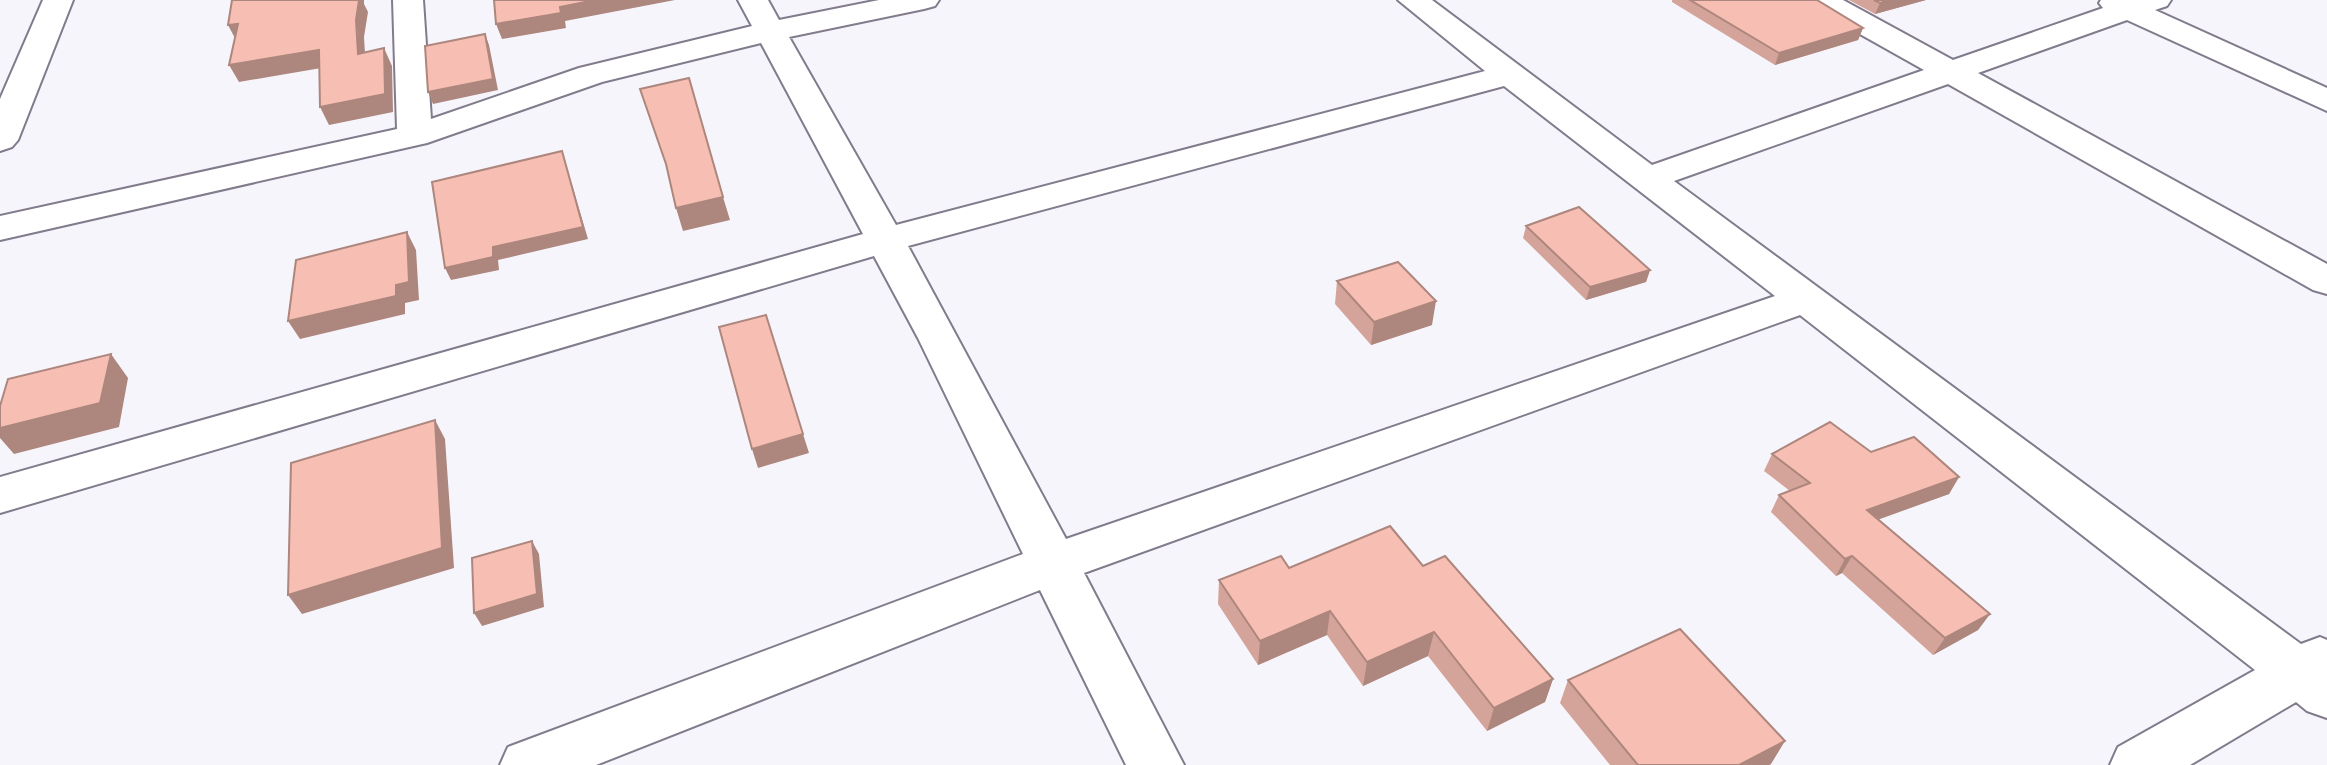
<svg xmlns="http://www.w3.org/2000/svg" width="2327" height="765" font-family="'PT Sans',sans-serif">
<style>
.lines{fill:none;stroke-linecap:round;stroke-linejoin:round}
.minor-casing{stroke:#817b8c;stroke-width:4}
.minor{fill:#fff;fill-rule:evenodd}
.wall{fill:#d4a49a}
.shaded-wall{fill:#ad867d}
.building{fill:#f7bfb3;stroke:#ad867d;stroke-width:2}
</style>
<rect width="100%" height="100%" fill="#f7f5fc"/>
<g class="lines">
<defs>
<path id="minor" d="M 43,0 L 73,0 L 18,140 L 12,147 L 0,151 L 0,99 Z
M 393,0 L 423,0 L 431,119 L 579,68 L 752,26 L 738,0 L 768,0 L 779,20 L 879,0 L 939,0 L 935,6 L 924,9 L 789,37 L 896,225 L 1485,71 L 1398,0 L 1432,0 L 1652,165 L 1924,70 L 1810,6 L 1806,0 L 1843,0 L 1953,60 L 2103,8 L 2099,3 L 2101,0 L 2171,0 L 2167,6 L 2155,10 L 2327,88 L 2327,111 L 2127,20 L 1978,73 L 2327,264 L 2327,294 L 2313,290 L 1948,84 L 1674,181 L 2301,644 L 2320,637 L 2327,640 L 2327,718 L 2307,711 L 2296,702 L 2190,765 L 2110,765 L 2118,747 L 2255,670 L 1800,315 L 1084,573 L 1184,765 L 1126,765 L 1040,590 L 596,765 L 500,765 L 508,747 L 1023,554 L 918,338 L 874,256 L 0,513 L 0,477 L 863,234 L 761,43 L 602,82 L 427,143 L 0,240 L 0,216 L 397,129 ZM 1504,86 L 1775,296 L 1066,539 L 908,246 Z"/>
</defs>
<use href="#minor" class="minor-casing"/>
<use href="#minor" class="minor"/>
</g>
<path class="wall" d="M 1672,0 L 1817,0 L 1863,28 L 1858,40 L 1775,65 L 1672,2 Z
M 1849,0 L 1926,0 L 1875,14 Z
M 1526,226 L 1650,270 L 1646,282 L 1586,300 L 1523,238 Z
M 1337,281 L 1432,325 L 1371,345 L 1335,304 Z
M 1871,452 L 1959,477 L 1949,494 L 1878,519 L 1990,614 L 1978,630 L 1933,655 L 1842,573 L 1836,576 L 1771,512 L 1779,495 L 1790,491 L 1764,471 L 1772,454 Z
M 1423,566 L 1553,679 L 1545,702 L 1487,731 L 1428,656 L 1363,686 L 1327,635 L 1258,665 L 1218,604 L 1219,580 L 1289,568 Z
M 1568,680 L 1771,764 L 1769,765 L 1610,765 L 1560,703 Z"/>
<path class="shaded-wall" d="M 356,0 L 364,0 L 364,4 L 368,12 L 364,37 L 366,71 L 358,54 Z
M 595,0 L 675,0 L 565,21 L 566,28 L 502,39 L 496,24 L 560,7 Z
M 1890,0 L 1926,0 L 1875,14 L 1880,3 Z
M 238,24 L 237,42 L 228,25 Z
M 1863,28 L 1858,40 L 1775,65 L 1779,53 Z
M 485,34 L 489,45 L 498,90 L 433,104 L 428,92 Z
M 384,48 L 392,66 L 393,112 L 329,125 L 320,107 Z
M 319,50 L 327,67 L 239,82 L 229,65 Z
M 562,151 L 588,239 L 498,260 L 499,270 L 451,280 L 445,268 L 493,247 Z
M 723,197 L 730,220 L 683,231 L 676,208 Z
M 407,232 L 416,250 L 419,300 L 405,303 L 405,314 L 300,339 L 288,321 L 396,285 Z
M 1650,270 L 1646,282 L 1586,300 L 1590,287 Z
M 1436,301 L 1432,325 L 1371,345 L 1374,322 Z
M 111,354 L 128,378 L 119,427 L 14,454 L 0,438 L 0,428 Z
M 435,420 L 445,439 L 454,568 L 302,614 L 288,595 Z
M 803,434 L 809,453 L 758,468 L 752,449 Z
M 1959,477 L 1949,494 L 1858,527 L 1867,510 Z
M 532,541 L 539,554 L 544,607 L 482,626 L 474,613 Z
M 1852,556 L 1842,573 L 1836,576 L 1845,559 Z
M 1330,611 L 1327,635 L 1258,665 L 1260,641 Z
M 1990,614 L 1978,630 L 1933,655 L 1945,638 Z
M 1434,632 L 1428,656 L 1363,686 L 1367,662 Z
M 1553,679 L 1545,702 L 1487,731 L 1494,708 Z
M 1785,741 L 1771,764 L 1769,765 L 1739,765 Z"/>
<path class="building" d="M 232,0 L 359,0 L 356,20 L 358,54 L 384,48 L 385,94 L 320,107 L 319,50 L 229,65 L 238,24 L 228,25 Z
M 494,0 L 595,0 L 560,7 L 561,13 L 496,24 Z
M 1690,0 L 1817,0 L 1863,28 L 1779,53 Z
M 1874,0 L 1890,0 L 1880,3 Z
M 485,34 L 493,79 L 428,92 L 425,46 Z
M 689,78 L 723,197 L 676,208 L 666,164 L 640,89 Z
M 562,151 L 583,227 L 493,247 L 493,257 L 445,268 L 432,182 Z
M 1579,207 L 1650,270 L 1590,287 L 1526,226 Z
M 407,232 L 409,282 L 396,285 L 396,296 L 288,321 L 296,260 Z
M 1398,262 L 1436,301 L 1374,322 L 1337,281 Z
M 766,315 L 803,434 L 752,449 L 719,327 Z
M 111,354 L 100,403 L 0,428 L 0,406 L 8,379 Z
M 435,420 L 442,548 L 288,595 L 291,463 Z
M 1830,422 L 1871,452 L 1914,437 L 1959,477 L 1867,510 L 1990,614 L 1945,638 L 1852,556 L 1845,559 L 1779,495 L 1810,483 L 1772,454 Z
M 1390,526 L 1423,566 L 1445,556 L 1553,679 L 1494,708 L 1434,632 L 1367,662 L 1330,611 L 1260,641 L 1219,580 L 1281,556 L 1289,568 Z
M 532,541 L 537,594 L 474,613 L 472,558 Z
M 1680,629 L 1785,741 L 1739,765 L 1638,765 L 1568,680 Z"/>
</svg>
